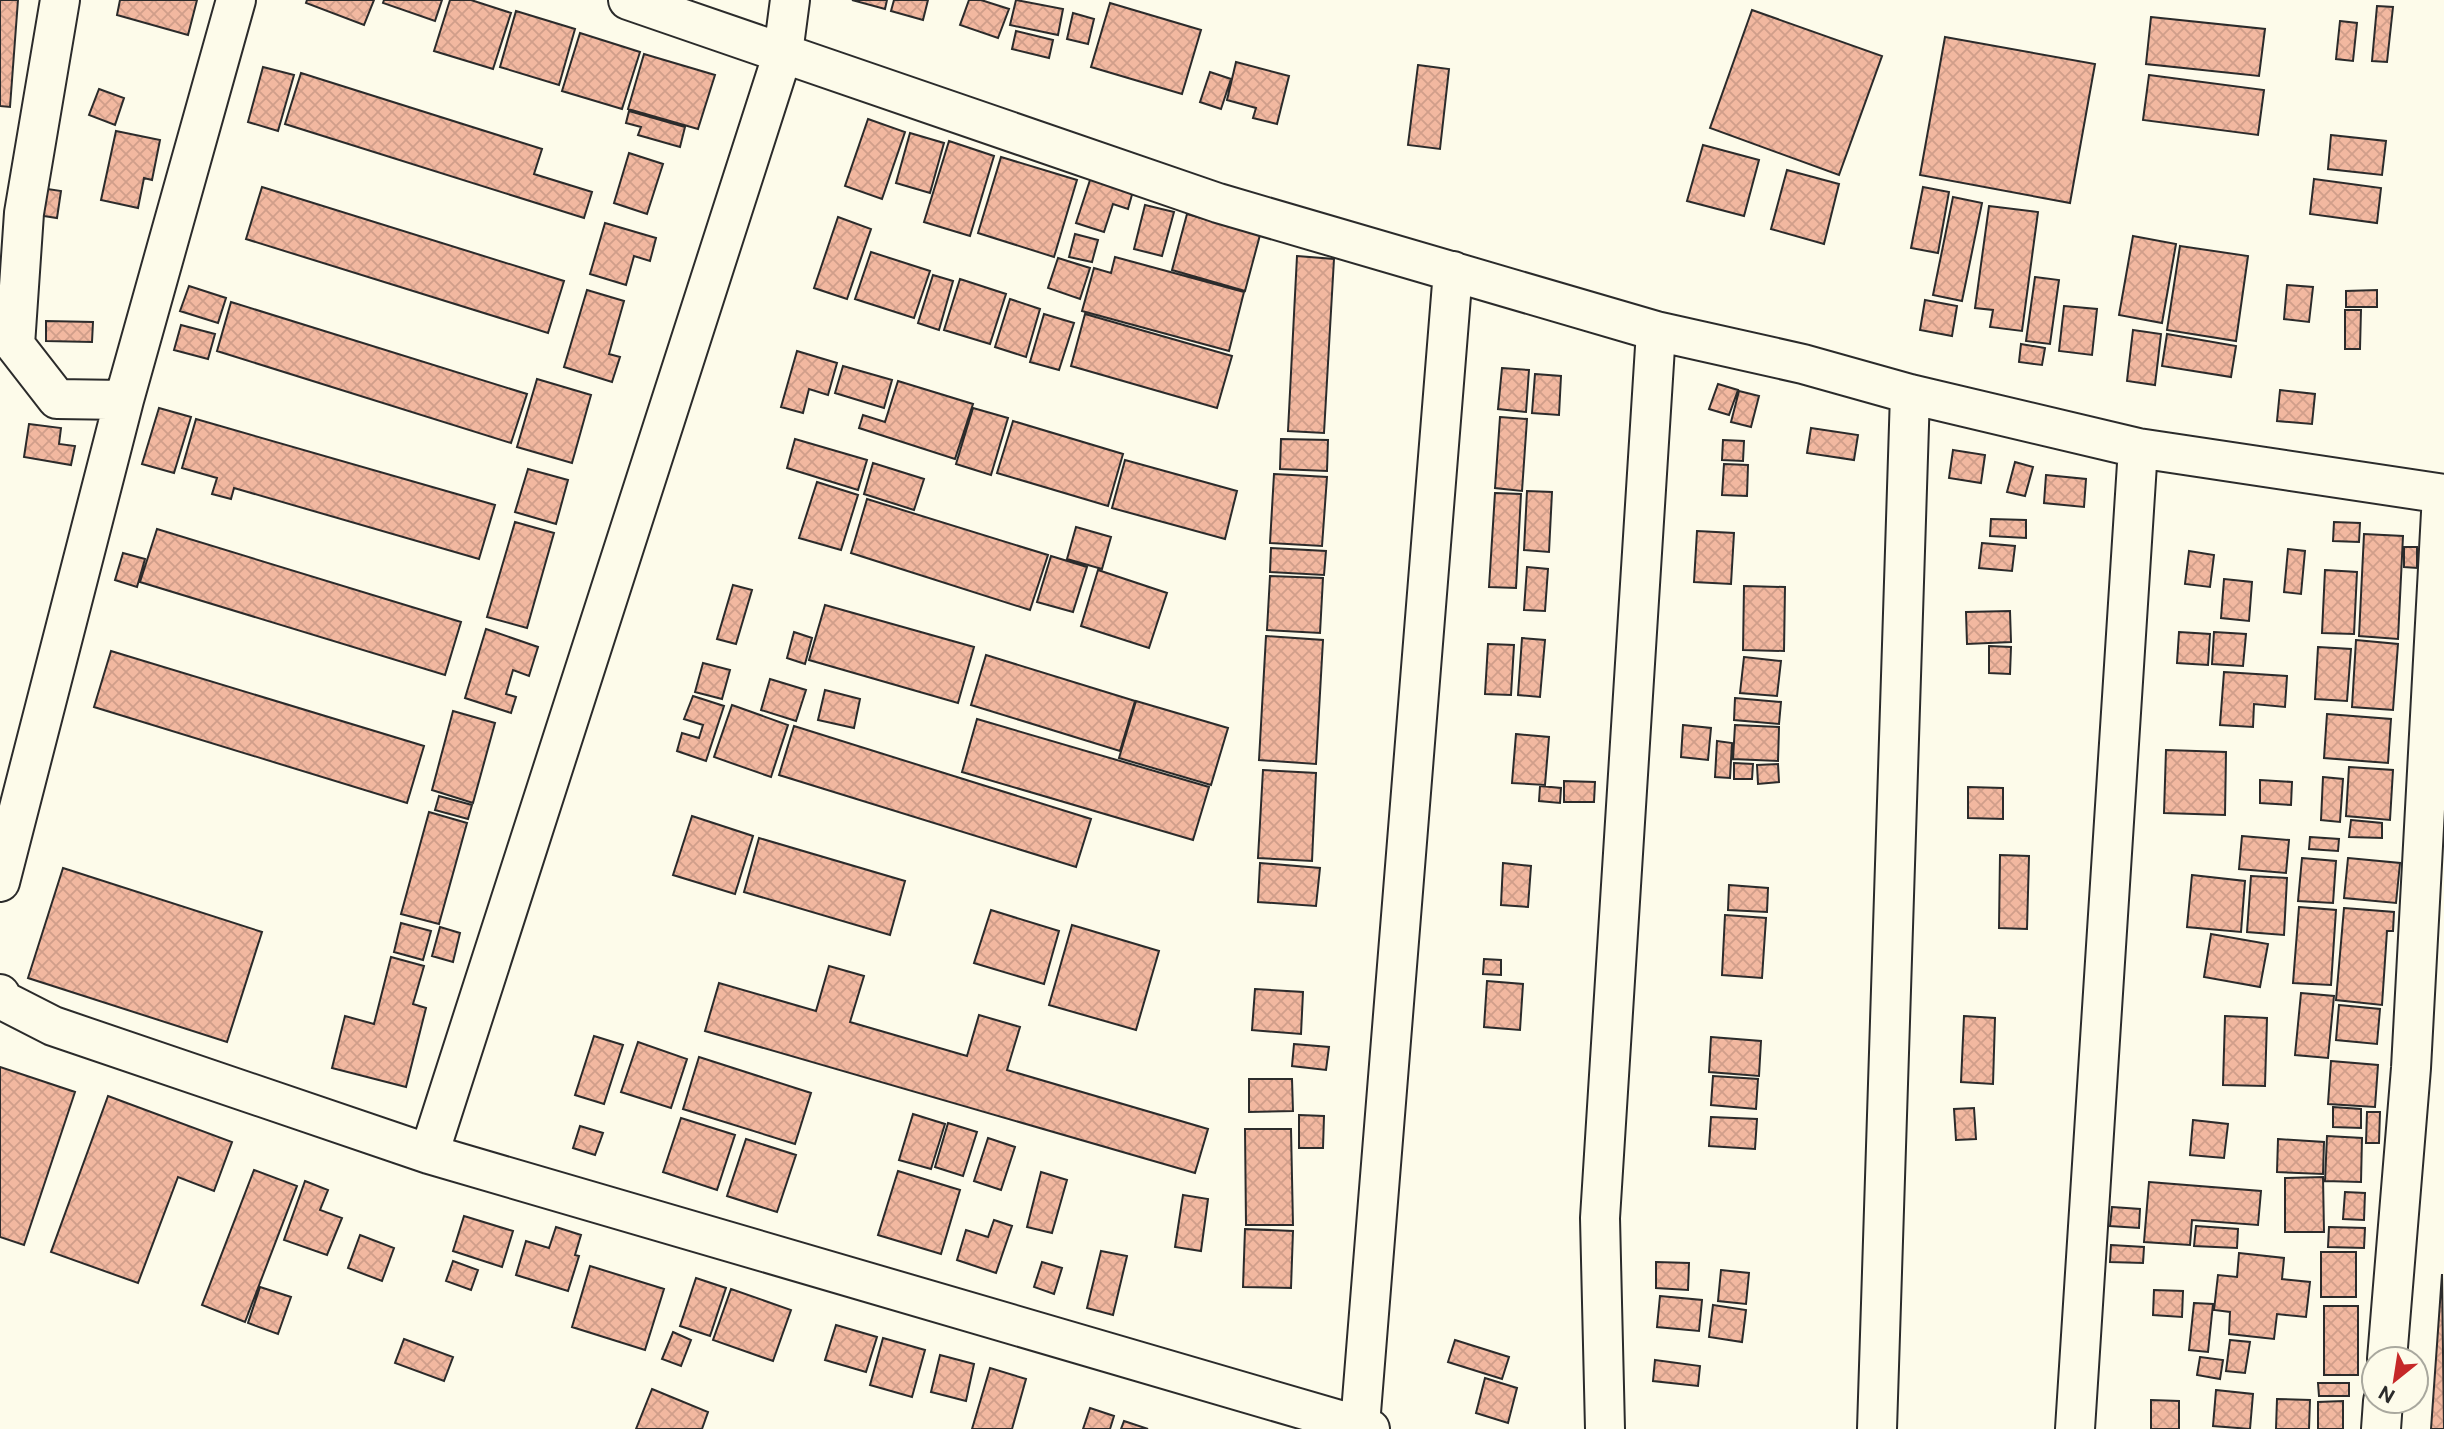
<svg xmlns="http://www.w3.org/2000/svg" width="2444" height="1429" font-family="'Public Sans',sans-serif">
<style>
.building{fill:url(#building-cross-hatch);stroke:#2b2b2b;stroke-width:2}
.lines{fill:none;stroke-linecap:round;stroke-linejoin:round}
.minor-casing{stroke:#2b2b2b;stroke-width:42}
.minor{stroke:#fdfbea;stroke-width:38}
</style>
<defs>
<pattern id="building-cross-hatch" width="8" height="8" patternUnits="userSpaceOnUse" patternTransform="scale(1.75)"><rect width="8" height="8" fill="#f2b8a0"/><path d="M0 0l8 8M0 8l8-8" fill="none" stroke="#d09e8a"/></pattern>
</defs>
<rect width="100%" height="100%" fill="#fdfbea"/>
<path class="building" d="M 0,0 L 18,0 L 10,107 L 0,106 Z
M 120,0 L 197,0 L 188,35 L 117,15 Z
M 307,0 L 374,0 L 364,25 L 306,3 Z
M 384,0 L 442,0 L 435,21 L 383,3 Z
M 450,0 L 471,0 L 511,13 L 493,69 L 434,51 Z
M 852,0 L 887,0 L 885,9 Z
M 894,0 L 928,0 L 923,20 L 891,11 Z
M 969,0 L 981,0 L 1009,9 L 998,38 L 960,25 Z
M 1016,0 L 1063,9 L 1058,35 L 1010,25 Z
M 1110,3 L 1201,30 L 1182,94 L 1091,67 Z
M 2377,6 L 2393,7 L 2387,62 L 2372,61 Z
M 1752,10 L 1882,56 L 1839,175 L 1710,128 Z
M 516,11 L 575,29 L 559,85 L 500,67 Z
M 1073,13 L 1094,19 L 1088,44 L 1067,39 Z
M 2151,17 L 2265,29 L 2259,76 L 2146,64 Z
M 2340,21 L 2357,23 L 2353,61 L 2336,59 Z
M 1016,31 L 1053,40 L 1049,58 L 1012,49 Z
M 580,33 L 640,52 L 622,109 L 562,91 Z
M 1945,37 L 2095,64 L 2070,203 L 1920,175 Z
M 644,54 L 715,75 L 698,129 L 628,109 Z
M 1236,62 L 1289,76 L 1277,124 L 1253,118 L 1256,108 L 1227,100 Z
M 1418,65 L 1449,69 L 1440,149 L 1408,145 Z
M 263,67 L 294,75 L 278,131 L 248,122 Z
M 1210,72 L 1231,79 L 1221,109 L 1200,102 Z
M 301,73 L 542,149 L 534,174 L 592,192 L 584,218 L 285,124 Z
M 2149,75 L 2264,90 L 2258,135 L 2143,120 Z
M 99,89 L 124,98 L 115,125 L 89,115 Z
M 629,111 L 685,127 L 680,147 L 638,135 L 641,127 L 626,123 Z
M 868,119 L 905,132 L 882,199 L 845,186 Z
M 116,131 L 160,140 L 152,180 L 144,178 L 138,208 L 101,200 Z
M 910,133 L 944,143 L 930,193 L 896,183 Z
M 2331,135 L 2386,141 L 2382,175 L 2328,169 Z
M 949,141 L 994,156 L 970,236 L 924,222 Z
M 1703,145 L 1759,160 L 1744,216 L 1687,201 Z
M 629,153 L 663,164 L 647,214 L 614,203 Z
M 1001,157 L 1077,180 L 1054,257 L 978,233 Z
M 1787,170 L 1839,184 L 1824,244 L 1771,229 Z
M 1091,177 L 1133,191 L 1128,209 L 1113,204 L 1104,232 L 1076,223 Z
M 2314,179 L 2381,188 L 2377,223 L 2310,214 Z
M 262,187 L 564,281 L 548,333 L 246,239 Z
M 1923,187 L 1949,192 L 1938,253 L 1911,248 Z
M 41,188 L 61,191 L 57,218 L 37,215 Z
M 1953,197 L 1982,203 L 1962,301 L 1933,295 Z
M 1145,205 L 1174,212 L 1162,256 L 1134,249 Z
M 1989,206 L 2038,212 L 2022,331 L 1990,327 L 1993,310 L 1975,308 Z
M 1187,214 L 1260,235 L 1245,291 L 1172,270 Z
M 838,217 L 871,229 L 847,299 L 814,288 Z
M 605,223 L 656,238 L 650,261 L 634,256 L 626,285 L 590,274 Z
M 1075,234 L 1098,240 L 1092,262 L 1069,257 Z
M 2133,236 L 2176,244 L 2162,323 L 2119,315 Z
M 2180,246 L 2248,256 L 2236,341 L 2167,330 Z
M 871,252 L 930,271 L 914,318 L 855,299 Z
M 1297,256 L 1334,259 L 1324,433 L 1288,431 Z
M 1115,257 L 1244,292 L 1229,351 L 1082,311 L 1094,268 L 1111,273 Z
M 1058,258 L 1090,268 L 1080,299 L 1048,288 Z
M 933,275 L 953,281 L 939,330 L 918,323 Z
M 2035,277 L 2059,280 L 2050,344 L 2026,341 Z
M 960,279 L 1006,294 L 990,344 L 944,330 Z
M 2287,285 L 2313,287 L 2309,322 L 2284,319 Z
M 189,286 L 226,298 L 218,323 L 180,311 Z
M 587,290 L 624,301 L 609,354 L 620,357 L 612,382 L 564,367 Z
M 2377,290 L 2377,307 L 2346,307 L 2346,291 Z
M 1010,299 L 1040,309 L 1026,357 L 995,347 Z
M 1925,300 L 1957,306 L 1952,336 L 1920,330 Z
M 231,302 L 527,394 L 511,443 L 217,351 Z
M 2064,306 L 2097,309 L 2092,355 L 2059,351 Z
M 2345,310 L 2361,310 L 2360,349 L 2345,349 Z
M 1044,314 L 1074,323 L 1059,370 L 1030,362 Z
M 1085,314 L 1232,356 L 1217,408 L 1071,366 Z
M 46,321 L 93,322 L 92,342 L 46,341 Z
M 181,325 L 215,334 L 208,359 L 174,350 Z
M 2133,330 L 2161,334 L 2155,385 L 2127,381 Z
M 2167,334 L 2236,346 L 2231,377 L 2162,366 Z
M 2021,344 L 2045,348 L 2042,365 L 2019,362 Z
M 797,351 L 837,363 L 828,395 L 809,389 L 803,413 L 781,407 Z
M 843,366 L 892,380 L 884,408 L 835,393 Z
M 1502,368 L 1529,370 L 1526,412 L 1498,409 Z
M 1535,374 L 1561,376 L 1559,415 L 1532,413 Z
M 537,379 L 591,395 L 572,463 L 517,447 Z
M 898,381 L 973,404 L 955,459 L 859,428 L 863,415 L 885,422 Z
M 1718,384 L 1738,390 L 1729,415 L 1709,409 Z
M 2280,390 L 2315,394 L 2312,424 L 2277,421 Z
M 1739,391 L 1759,396 L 1751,427 L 1731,422 Z
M 159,408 L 191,417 L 174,473 L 142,464 Z
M 973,408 L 1008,418 L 991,475 L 956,464 Z
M 1500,417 L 1527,419 L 1522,491 L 1495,488 Z
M 196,419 L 495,505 L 479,559 L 234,488 L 231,499 L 212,494 L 217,478 L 182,468 Z
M 1013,421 L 1123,454 L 1108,506 L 997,473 Z
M 29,424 L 61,428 L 59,444 L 75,446 L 71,465 L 24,457 Z
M 1811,428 L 1858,435 L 1854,460 L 1807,453 Z
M 795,439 L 867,460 L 858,490 L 787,468 Z
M 1281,439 L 1328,440 L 1327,471 L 1280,469 Z
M 1723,440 L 1744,441 L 1743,461 L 1722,460 Z
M 1953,450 L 1985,455 L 1981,483 L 1949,478 Z
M 1125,460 L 1237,491 L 1225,539 L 1112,508 Z
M 2015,462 L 2033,467 L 2025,496 L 2007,492 Z
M 873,463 L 924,479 L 914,510 L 864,494 Z
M 1724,464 L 1748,465 L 1747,496 L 1722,495 Z
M 528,469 L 568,480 L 556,524 L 515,512 Z
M 1274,474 L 1327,477 L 1322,546 L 1270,543 Z
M 2046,475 L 2086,479 L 2084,507 L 2044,503 Z
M 817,482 L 858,495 L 841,550 L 799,538 Z
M 1527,491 L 1552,492 L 1549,552 L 1524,550 Z
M 1495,493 L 1521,494 L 1516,588 L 1489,587 Z
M 867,499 L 1048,555 L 1030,610 L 851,553 Z
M 1991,519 L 2026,520 L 2026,538 L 1990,536 Z
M 515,522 L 554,533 L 527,628 L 487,617 Z
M 2334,522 L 2360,523 L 2359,542 L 2333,541 Z
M 1076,527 L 1111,537 L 1102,569 L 1067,559 Z
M 157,529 L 461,622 L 445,675 L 140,582 Z
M 1697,531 L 1734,533 L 1731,584 L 1694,582 Z
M 2364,534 L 2403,536 L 2398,639 L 2359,636 Z
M 1982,543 L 2015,546 L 2012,571 L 1979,568 Z
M 2404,547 L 2417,547 L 2417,568 L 2404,567 Z
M 1271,548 L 1326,551 L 1324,575 L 1270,572 Z
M 2288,549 L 2305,551 L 2301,594 L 2284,592 Z
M 2189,551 L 2214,555 L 2210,587 L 2185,584 Z
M 123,553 L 145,559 L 137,587 L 115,580 Z
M 1051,556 L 1087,567 L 1073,612 L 1037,602 Z
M 1527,567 L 1548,569 L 1545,611 L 1524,610 Z
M 1098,570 L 1167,593 L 1149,648 L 1081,626 Z
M 2325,570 L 2357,572 L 2354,634 L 2322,633 Z
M 1270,576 L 1323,578 L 1320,633 L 1267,630 Z
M 2224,579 L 2252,582 L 2249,621 L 2221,618 Z
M 733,585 L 752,590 L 736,644 L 717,639 Z
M 1744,586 L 1785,587 L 1784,651 L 1743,650 Z
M 825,605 L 974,647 L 958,703 L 809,660 Z
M 2010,611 L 2011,642 L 1967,644 L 1966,612 Z
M 486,629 L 538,647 L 529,676 L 513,670 L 506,694 L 516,697 L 511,713 L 465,698 Z
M 794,632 L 812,638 L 805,664 L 787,658 Z
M 2179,632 L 2210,634 L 2208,665 L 2177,663 Z
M 2214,632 L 2246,634 L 2243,666 L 2212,664 Z
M 1266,636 L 1323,640 L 1316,764 L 1259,760 Z
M 1522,638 L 1545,640 L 1540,697 L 1518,695 Z
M 2356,640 L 2398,644 L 2393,710 L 2352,707 Z
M 1488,644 L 1514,645 L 1511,695 L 1485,694 Z
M 1989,646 L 2011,647 L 2010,674 L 1989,673 Z
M 2318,647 L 2351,649 L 2347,701 L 2315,699 Z
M 111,651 L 424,746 L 407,803 L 94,707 Z
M 986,655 L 1135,701 L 1120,751 L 971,705 Z
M 1744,657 L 1781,661 L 1777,696 L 1740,693 Z
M 703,663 L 730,670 L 722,699 L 695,692 Z
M 2224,672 L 2287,676 L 2285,707 L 2254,704 L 2253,727 L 2220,725 Z
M 770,679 L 806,690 L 796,721 L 761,710 Z
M 825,690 L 860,699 L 854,728 L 818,720 Z
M 693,696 L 724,706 L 706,761 L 677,751 L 682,733 L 699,738 L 703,725 L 684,719 Z
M 1735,698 L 1781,702 L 1779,724 L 1734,720 Z
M 1136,701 L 1228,728 L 1211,785 L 1119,758 Z
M 732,705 L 788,725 L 771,777 L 714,757 Z
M 453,711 L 495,723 L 473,803 L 432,790 Z
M 2327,714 L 2391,719 L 2388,763 L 2324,758 Z
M 977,719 L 1209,787 L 1193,840 L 962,772 Z
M 1683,725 L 1711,728 L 1708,760 L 1681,757 Z
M 1735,725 L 1779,727 L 1778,761 L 1733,759 Z
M 794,726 L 1091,819 L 1076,867 L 779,775 Z
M 1516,734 L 1549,737 L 1545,785 L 1512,783 Z
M 1717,741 L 1732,743 L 1730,778 L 1715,777 Z
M 2166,750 L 2226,752 L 2225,815 L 2164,813 Z
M 1734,763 L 1753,764 L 1752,779 L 1734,779 Z
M 1778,764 L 1779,782 L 1758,784 L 1757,765 Z
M 2349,767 L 2393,770 L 2390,820 L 2346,816 Z
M 1263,770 L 1316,773 L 1312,861 L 1258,858 Z
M 2323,777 L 2343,779 L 2340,822 L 2321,820 Z
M 2260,780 L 2292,782 L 2291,805 L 2260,803 Z
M 1564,781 L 1595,782 L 1594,802 L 1564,802 Z
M 1540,786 L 1561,788 L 1560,803 L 1539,801 Z
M 1968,787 L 2003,788 L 2003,819 L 1968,818 Z
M 439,796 L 472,805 L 468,819 L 435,810 Z
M 429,812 L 467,823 L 439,924 L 401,914 Z
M 692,816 L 753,836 L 735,894 L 673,875 Z
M 2351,820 L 2382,823 L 2382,838 L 2349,837 Z
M 2242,836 L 2289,840 L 2286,873 L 2239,869 Z
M 2310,837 L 2339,839 L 2338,851 L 2309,849 Z
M 759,838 L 905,881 L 890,935 L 744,892 Z
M 2000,855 L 2029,856 L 2027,929 L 1999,928 Z
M 2302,858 L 2336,861 L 2333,903 L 2298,901 Z
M 2348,858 L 2400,863 L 2396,903 L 2344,898 Z
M 1260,863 L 1320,868 L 1316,906 L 1258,902 Z
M 1503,863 L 1531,866 L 1528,907 L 1501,905 Z
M 63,868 L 262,932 L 227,1042 L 28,978 Z
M 2192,875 L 2245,881 L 2241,932 L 2187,927 Z
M 2251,876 L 2287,878 L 2284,935 L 2247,932 Z
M 1729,885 L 1768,888 L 1767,912 L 1728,910 Z
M 2299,907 L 2336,910 L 2331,985 L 2293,983 Z
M 2344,908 L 2394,912 L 2393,931 L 2387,931 L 2382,1005 L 2336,1000 Z
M 991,910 L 1059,931 L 1044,984 L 974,963 Z
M 1725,915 L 1766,918 L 1762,978 L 1722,975 Z
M 401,923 L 431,931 L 423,960 L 394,952 Z
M 1072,925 L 1159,951 L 1136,1030 L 1049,1005 Z
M 440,927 L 460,933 L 453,962 L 432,956 Z
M 2211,934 L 2268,944 L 2260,987 L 2204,977 Z
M 391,957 L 424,966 L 413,1004 L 426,1008 L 406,1087 L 332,1068 L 345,1016 L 374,1024 Z
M 1484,959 L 1501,960 L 1501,975 L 1483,974 Z
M 829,966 L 864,976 L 850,1022 L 967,1056 L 979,1015 L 1020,1027 L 1007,1070 L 1208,1129 L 1195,1173 L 705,1031 L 719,983 L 816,1011 Z
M 1487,981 L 1523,984 L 1520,1030 L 1484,1027 Z
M 1255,989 L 1303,992 L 1301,1034 L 1252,1030 Z
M 2301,993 L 2334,996 L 2328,1058 L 2295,1055 Z
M 2339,1005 L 2380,1009 L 2377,1044 L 2336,1040 Z
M 1964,1016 L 1995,1018 L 1993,1084 L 1961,1082 Z
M 2225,1016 L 2267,1018 L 2265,1086 L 2223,1085 Z
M 594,1036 L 623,1045 L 604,1104 L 575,1095 Z
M 1711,1037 L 1761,1041 L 1759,1076 L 1709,1072 Z
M 638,1042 L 687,1059 L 671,1108 L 621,1092 Z
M 1294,1044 L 1329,1047 L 1326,1070 L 1292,1066 Z
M 699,1057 L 811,1093 L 795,1144 L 683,1109 Z
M 2331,1061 L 2378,1065 L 2375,1107 L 2328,1104 Z
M 0,1067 L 75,1092 L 24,1245 L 0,1237 Z
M 1713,1076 L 1758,1079 L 1756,1109 L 1711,1105 Z
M 1249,1079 L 1292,1079 L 1293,1111 L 1249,1112 Z
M 108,1096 L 232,1142 L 214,1191 L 178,1177 L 138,1283 L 51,1252 Z
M 2333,1107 L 2361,1109 L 2361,1128 L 2333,1127 Z
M 1974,1108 L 1976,1139 L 1956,1140 L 1954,1109 Z
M 2367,1112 L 2380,1112 L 2379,1143 L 2366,1143 Z
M 913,1114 L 945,1124 L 931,1169 L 899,1160 Z
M 1299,1115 L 1324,1116 L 1323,1148 L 1299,1148 Z
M 1711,1117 L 1757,1119 L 1755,1149 L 1709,1146 Z
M 681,1118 L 735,1135 L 717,1190 L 663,1172 Z
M 2193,1120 L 2228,1124 L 2224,1158 L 2190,1155 Z
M 948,1123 L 977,1132 L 963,1176 L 935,1167 Z
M 580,1126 L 603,1133 L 595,1155 L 573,1148 Z
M 1245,1129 L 1291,1129 L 1293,1225 L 1246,1225 Z
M 2327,1136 L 2362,1138 L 2361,1182 L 2325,1181 Z
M 988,1138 L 1015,1147 L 1001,1190 L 974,1181 Z
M 746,1139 L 796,1155 L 777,1212 L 727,1196 Z
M 2278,1139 L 2324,1142 L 2323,1174 L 2277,1172 Z
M 254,1170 L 297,1186 L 245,1322 L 202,1305 Z
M 898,1171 L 960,1190 L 941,1254 L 878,1235 Z
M 1041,1172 L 1067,1180 L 1052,1233 L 1027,1227 Z
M 2323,1177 L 2324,1232 L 2285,1232 L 2285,1178 Z
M 305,1181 L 328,1190 L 320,1210 L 342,1218 L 327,1255 L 284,1240 Z
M 2149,1182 L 2261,1191 L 2258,1225 L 2192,1220 L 2190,1245 L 2144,1242 Z
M 2345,1192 L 2365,1193 L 2364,1220 L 2343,1219 Z
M 1183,1195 L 1208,1199 L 1201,1251 L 1175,1247 Z
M 2112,1207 L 2140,1209 L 2139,1228 L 2110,1226 Z
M 464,1216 L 513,1231 L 502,1267 L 453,1251 Z
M 994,1220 L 1012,1226 L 996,1273 L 957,1260 L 966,1230 L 988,1237 Z
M 2196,1226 L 2238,1229 L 2237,1248 L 2194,1246 Z
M 556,1227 L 581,1235 L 575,1255 L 579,1256 L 568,1291 L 516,1275 L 526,1241 L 549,1248 Z
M 2329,1227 L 2365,1228 L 2364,1248 L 2328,1247 Z
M 1245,1229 L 1293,1231 L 1291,1288 L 1243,1287 Z
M 360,1235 L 394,1248 L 382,1281 L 348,1268 Z
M 2111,1245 L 2144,1247 L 2143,1263 L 2110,1262 Z
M 1101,1251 L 1127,1256 L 1113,1315 L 1087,1308 Z
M 2321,1252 L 2356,1252 L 2356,1297 L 2321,1297 Z
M 2239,1253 L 2284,1258 L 2282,1279 L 2310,1282 L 2306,1317 L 2277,1314 L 2274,1339 L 2229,1334 L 2230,1312 L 2214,1310 L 2218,1275 L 2237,1277 Z
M 453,1261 L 478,1270 L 471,1290 L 446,1281 Z
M 1042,1262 L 1062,1268 L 1054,1294 L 1034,1287 Z
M 1656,1262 L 1689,1263 L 1688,1290 L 1656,1288 Z
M 590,1266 L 664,1289 L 645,1350 L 572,1327 Z
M 1721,1270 L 1749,1273 L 1746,1304 L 1718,1301 Z
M 2442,1274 L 2444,1429 L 2431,1429 Z
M 696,1278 L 726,1288 L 710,1336 L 680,1326 Z
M 260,1287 L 291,1297 L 278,1334 L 248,1323 Z
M 731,1289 L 791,1310 L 773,1361 L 713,1340 Z
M 2154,1290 L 2183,1291 L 2182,1317 L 2153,1315 Z
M 1660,1296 L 1702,1300 L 1699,1331 L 1657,1327 Z
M 2194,1303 L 2213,1304 L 2208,1352 L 2189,1350 Z
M 1713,1305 L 1746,1310 L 1742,1342 L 1709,1337 Z
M 2324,1306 L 2358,1306 L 2358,1375 L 2324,1375 Z
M 836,1325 L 877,1337 L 866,1372 L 825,1360 Z
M 673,1332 L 691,1340 L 681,1366 L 662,1359 Z
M 883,1338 L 925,1350 L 912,1397 L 870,1385 Z
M 404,1339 L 453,1357 L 444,1381 L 395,1363 Z
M 1455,1340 L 1509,1357 L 1502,1379 L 1448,1362 Z
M 2230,1340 L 2250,1342 L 2245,1373 L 2226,1371 Z
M 940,1355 L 974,1364 L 966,1401 L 931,1392 Z
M 2200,1357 L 2223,1360 L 2220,1379 L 2197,1375 Z
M 1655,1360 L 1700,1366 L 1698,1386 L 1653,1381 Z
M 990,1368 L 1026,1379 L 1012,1429 L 972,1429 Z
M 1485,1378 L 1517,1388 L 1508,1423 L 1476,1413 Z
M 2318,1383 L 2349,1383 L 2349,1396 L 2319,1396 Z
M 652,1389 L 708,1412 L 702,1429 L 636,1429 Z
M 2216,1390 L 2253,1394 L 2250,1429 L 2213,1426 Z
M 2277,1399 L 2310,1400 L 2309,1429 L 2276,1429 Z
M 2151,1400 L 2179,1401 L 2179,1429 L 2151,1429 Z
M 2343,1401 L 2343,1429 L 2318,1429 L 2318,1402 Z
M 1090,1408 L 1114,1416 L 1110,1429 L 1083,1429 Z
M 1124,1421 L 1148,1429 L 1121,1429 Z"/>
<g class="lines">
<defs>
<path id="minor" d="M 60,0 L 24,213 L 15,345 L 57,399 L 124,400
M 628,0 L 1218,203 L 1656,331 L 1803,364 L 1910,394 L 2138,448 L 2444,494
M 0,882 L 124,400 L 236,0
M 0,994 L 4,1001 L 53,1026 L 429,1154 L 1370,1429
M 429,1154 L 783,53 L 790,0
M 2387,1359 L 2411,1068 L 2442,494
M 1360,1425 L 1453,271
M 1605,1429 L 1600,1218 L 1656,331
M 1877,1429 L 1910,394
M 2075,1429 L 2138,448
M 2381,1429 L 2383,1401"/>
</defs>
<use href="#minor" class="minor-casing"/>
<use href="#minor" class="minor"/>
</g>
<g transform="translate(2395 1380) rotate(210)"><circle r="33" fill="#fdfbea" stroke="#a9a89e" stroke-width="2"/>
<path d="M0-5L12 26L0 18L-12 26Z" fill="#c62828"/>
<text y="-10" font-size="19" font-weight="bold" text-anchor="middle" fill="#2b2b2b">N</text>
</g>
</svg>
